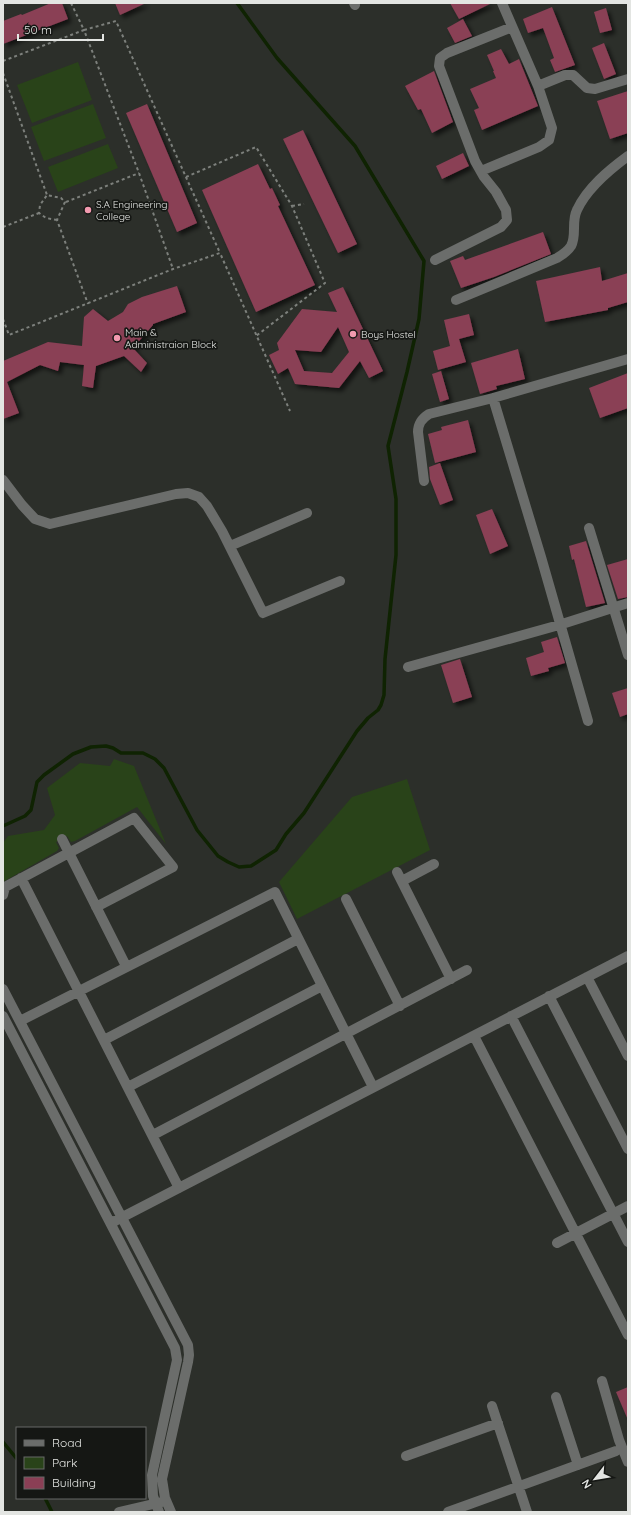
<svg xmlns="http://www.w3.org/2000/svg" width="631" height="1515" font-family="Quicksand,sans-serif">
<style>
.green{fill:#294319}
.lines{fill:none;stroke-linecap:round;stroke-linejoin:round}
.stream{stroke:#0f2302;stroke-width:3.5}
.building{fill:#8a3f55;fill-rule:evenodd;filter:url(#shadow)}
.path{stroke:#7d807c;stroke-width:2;stroke-dasharray:3 3;stroke-linecap:butt}
.minor{stroke:#6b6d6b;stroke-width:10}
.poi-dot{fill:#f29aaf;stroke:#151714;stroke-width:1.5}
.labels{text-anchor:middle;dominant-baseline:central;stroke-width:3.5;stroke-linejoin:round;paint-order:stroke}
.poi-label{font-size:10px;fill:#e3e5e2;stroke:#151714;text-anchor:start}
</style>
<defs>
<filter id="shadow"><feDropShadow dx="3.5" dy="3.5" stdDeviation="2" flood-color="#0009"/></filter>
</defs>
<rect width="100%" height="100%" fill="#2c2f2a"/>
<path class="green" d="M 78,62 L 92,100 L 32,123 L 17,85 Z
M 93,104 L 106,138 L 44,161 L 31,127 Z
M 108,144 L 118,168 L 58,192 L 48,167 Z
M 114,759 L 134,766 L 166,844 L 137,807 L 75,841 L 71,842 L 67,836 L 56,842 L 59,848 L 57,851 L 3,882 L 3,843 L 8,836 L 44,830 L 55,815 L 47,788 L 80,763 L 110,766 Z
M 407,779 L 430,850 L 297,919 L 279,882 L 352,797 Z"/>
<g class="lines">
<path class="stream" d="M 3,826 L 25,816 L 31,810 L 37,782 L 44,775 L 73,754 L 91,747 L 106,746 L 113,748 L 121,753 L 143,753 L 155,759 L 164,768 L 197,830 L 218,856 L 228,862 L 239,867 L 251,866 L 276,850 L 286,834 L 304,813 L 357,731 L 368,718 L 378,710 L 381,705 L 384,695 L 385,659 L 396,555 L 396,499 L 388,446 L 407,372 L 419,319 L 424,261 L 355,146 L 277,58 L 237,3
M 3,1442 L 17,1459
M 45,1498 L 52,1512"/>
</g>
<path class="building" d="M 51,3 L 62,3 L 68,19 L 3,44 L 3,21 L 21,14 L 22,15 Z
M 115,3 L 146,3 L 120,15 Z
M 450,3 L 492,3 L 459,19 Z
M 552,7 L 575,65 L 555,72 L 550,60 L 554,58 L 543,28 L 528,33 L 523,19 Z
M 606,8 L 612,30 L 600,33 L 594,12 Z
M 463,19 L 472,36 L 455,43 L 447,28 Z
M 604,43 L 616,74 L 604,79 L 592,48 Z
M 501,49 L 509,64 L 519,59 L 538,106 L 482,130 L 474,110 L 479,108 L 470,89 L 496,78 L 493,71 L 494,71 L 487,55 Z
M 434,71 L 453,122 L 432,133 L 421,109 L 418,110 L 405,86 Z
M 628,91 L 628,133 L 610,139 L 597,101 Z
M 147,104 L 197,223 L 177,232 L 126,113 Z
M 303,130 L 357,244 L 338,253 L 283,139 Z
M 463,153 L 469,166 L 442,179 L 436,166 Z
M 258,164 L 270,189 L 272,188 L 280,205 L 278,206 L 315,285 L 256,312 L 202,190 Z
M 543,232 L 551,254 L 494,277 L 461,288 L 450,261 L 463,256 L 465,260 Z
M 600,267 L 602,281 L 628,273 L 628,302 L 608,308 L 608,310 L 545,322 L 536,281 Z
M 177,286 L 186,312 L 153,324 L 153,325 L 133,348 L 147,363 L 141,372 L 124,356 L 96,366 L 93,388 L 82,386 L 84,365 L 60,362 L 58,371 L 40,365 L 7,382 L 19,413 L 3,419 L 3,361 L 48,342 L 82,346 L 84,317 L 93,309 L 108,321 L 123,312 L 128,304 L 142,297 Z
M 343,287 L 383,371 L 369,378 L 360,361 L 339,388 L 295,384 L 288,368 L 278,374 L 269,355 L 279,350 L 277,343 L 302,309 L 337,312 L 328,293 ZM 338,327 L 349,352 L 332,373 L 304,371 L 295,350 L 321,352 Z
M 469,314 L 474,335 L 459,339 L 466,362 L 438,370 L 433,351 L 450,346 L 444,320 Z
M 518,349 L 525,379 L 496,386 L 497,389 L 480,394 L 471,363 Z
M 441,371 L 449,399 L 440,402 L 432,374 Z
M 628,373 L 628,408 L 600,418 L 589,388 Z
M 468,420 L 476,452 L 435,463 L 428,434 L 442,430 L 441,427 Z
M 440,463 L 453,500 L 440,505 L 430,479 L 429,467 Z
M 492,509 L 508,546 L 490,554 L 476,515 Z
M 586,541 L 605,603 L 586,607 L 574,559 L 572,560 L 569,546 Z
M 628,559 L 628,597 L 618,599 L 607,565 Z
M 557,637 L 565,663 L 548,668 L 549,671 L 531,676 L 526,658 L 544,652 L 541,642 Z
M 460,659 L 472,697 L 453,703 L 441,665 Z
M 628,688 L 628,714 L 620,717 L 612,693 Z
M 628,1387 L 628,1420 L 616,1392 Z"/>
<g class="lines">
<path class="path" d="M 71,3 L 84,30 L 116,21 L 220,253
M 3,61 L 84,30 L 139,173 L 173,269
M 3,73 L 47,195
M 186,177 L 256,147 L 292,206 L 325,283 L 256,336
M 66,202 L 139,173
M 292,206 L 304,204
M 57,220 L 46,218 L 39,213 L 40,205 L 47,195 L 61,198 L 65,202 L 57,220 L 88,304
M 3,227 L 39,213
M 3,319 L 9,335 L 173,269 L 220,253 L 290,411"/>
<path class="minor" d="M 354,3 L 355,5
M 538,86 L 565,75 L 573,75 L 587,88 L 595,89 L 628,79
M 481,171 L 539,147 L 549,140 L 552,128 L 538,86 L 502,3
M 435,260 L 501,227 L 507,220 L 506,210 L 496,192 L 484,177 L 475,161 L 439,66 L 440,58 L 447,53 L 512,27
M 456,300 L 557,258 C 562,255 568,251 571,246 C 577,235 571,222 577,210 C 587,188 609,170 628,156
M 493,398 L 541,557 L 588,721
M 3,480 L 22,505 L 35,519 L 50,524 L 176,494 L 188,493 L 199,497 L 207,506 L 222,531 L 263,613 L 340,581
M 424,481 L 418,432 C 418,424 421,419 429,414 L 493,398 L 628,359
M 589,528 L 628,655
M 230,546 L 307,513
M 408,667 L 559,625 L 628,603
M 62,839 L 126,966
M 397,872 L 451,979
M 21,878 L 179,1188
M 402,881 L 434,864
M 3,895 L 5,887 L 134,818 L 173,867 L 96,907
M 346,899 L 400,1006
M 587,977 L 628,1056
M 3,989 L 188,1345 L 189,1355 L 188,1362 L 162,1479 L 165,1498 L 171,1512
M 549,996 L 628,1149
M 3,1016 L 175,1348 L 177,1360 L 175,1369 L 152,1475 L 153,1496 L 159,1512
M 511,1016 L 628,1242
M 20,1021 L 275,892 L 373,1087
M 474,1036 L 628,1335
M 104,1040 L 298,939
M 128,1087 L 322,986
M 153,1135 L 467,970
M 111,1223 L 628,956
M 557,1243 L 628,1206
M 602,1381 L 619,1440 L 628,1462
M 556,1397 L 578,1465
M 492,1406 L 527,1512
M 406,1456 L 498,1423
M 119,1512 L 162,1502
M 448,1512 L 616,1451"/>
</g>
<g class="poi-dot">
<circle cx="88" cy="210" r="4"/>
<circle cx="353" cy="334" r="4"/>
<circle cx="117" cy="338" r="4"/>
</g>
<g class="labels">
<g class="poi-label">
<text x="96" y="204">S.A Engineering<tspan x="96" dy="12">College</tspan></text>
<text x="125" y="332">Main &amp;<tspan x="125" dy="12">Administraion Block</tspan></text>
<text x="361" y="334">Boys Hostel</text>
</g>
</g>
<rect width="631" height="1515" fill="none" stroke="#e3e5e2" stroke-width="8"/>
<rect x="16" y="1427" width="130" height="72" fill="#151714" stroke="#676966"/>
<rect x="24" y="1440" width="20" height="6" fill="#6b6d6b" stroke="#676966"/>
<text x="52" y="1447" font-size="12" fill="#e3e5e2">Road</text>
<rect x="24" y="1457" width="20" height="12" fill="#294319" stroke="#676966"/>
<text x="52" y="1467" font-size="12" fill="#e3e5e2">Park</text>
<rect x="24" y="1477" width="20" height="12" fill="#8a3f55" stroke="#676966"/>
<text x="52" y="1487" font-size="12" fill="#e3e5e2">Building</text>
<g transform="translate(595 1479) rotate(239)" stroke="#151714" stroke-width="3" paint-order="stroke">
<path d="M0-3L7 15L0 10L-7 15Z" fill="#e3e5e2"/>
<text y="-6" font-size="11" font-weight="bold" text-anchor="middle" fill="#e3e5e2">N</text>
</g>
<path d="M18 34v6h85v-6" fill="none" stroke="#e3e5e2" stroke-width="2"/>
<text x="24" y="34" font-size="12" fill="#e3e5e2" stroke="#151714" stroke-width="3" paint-order="stroke">50 m</text>
</svg>
